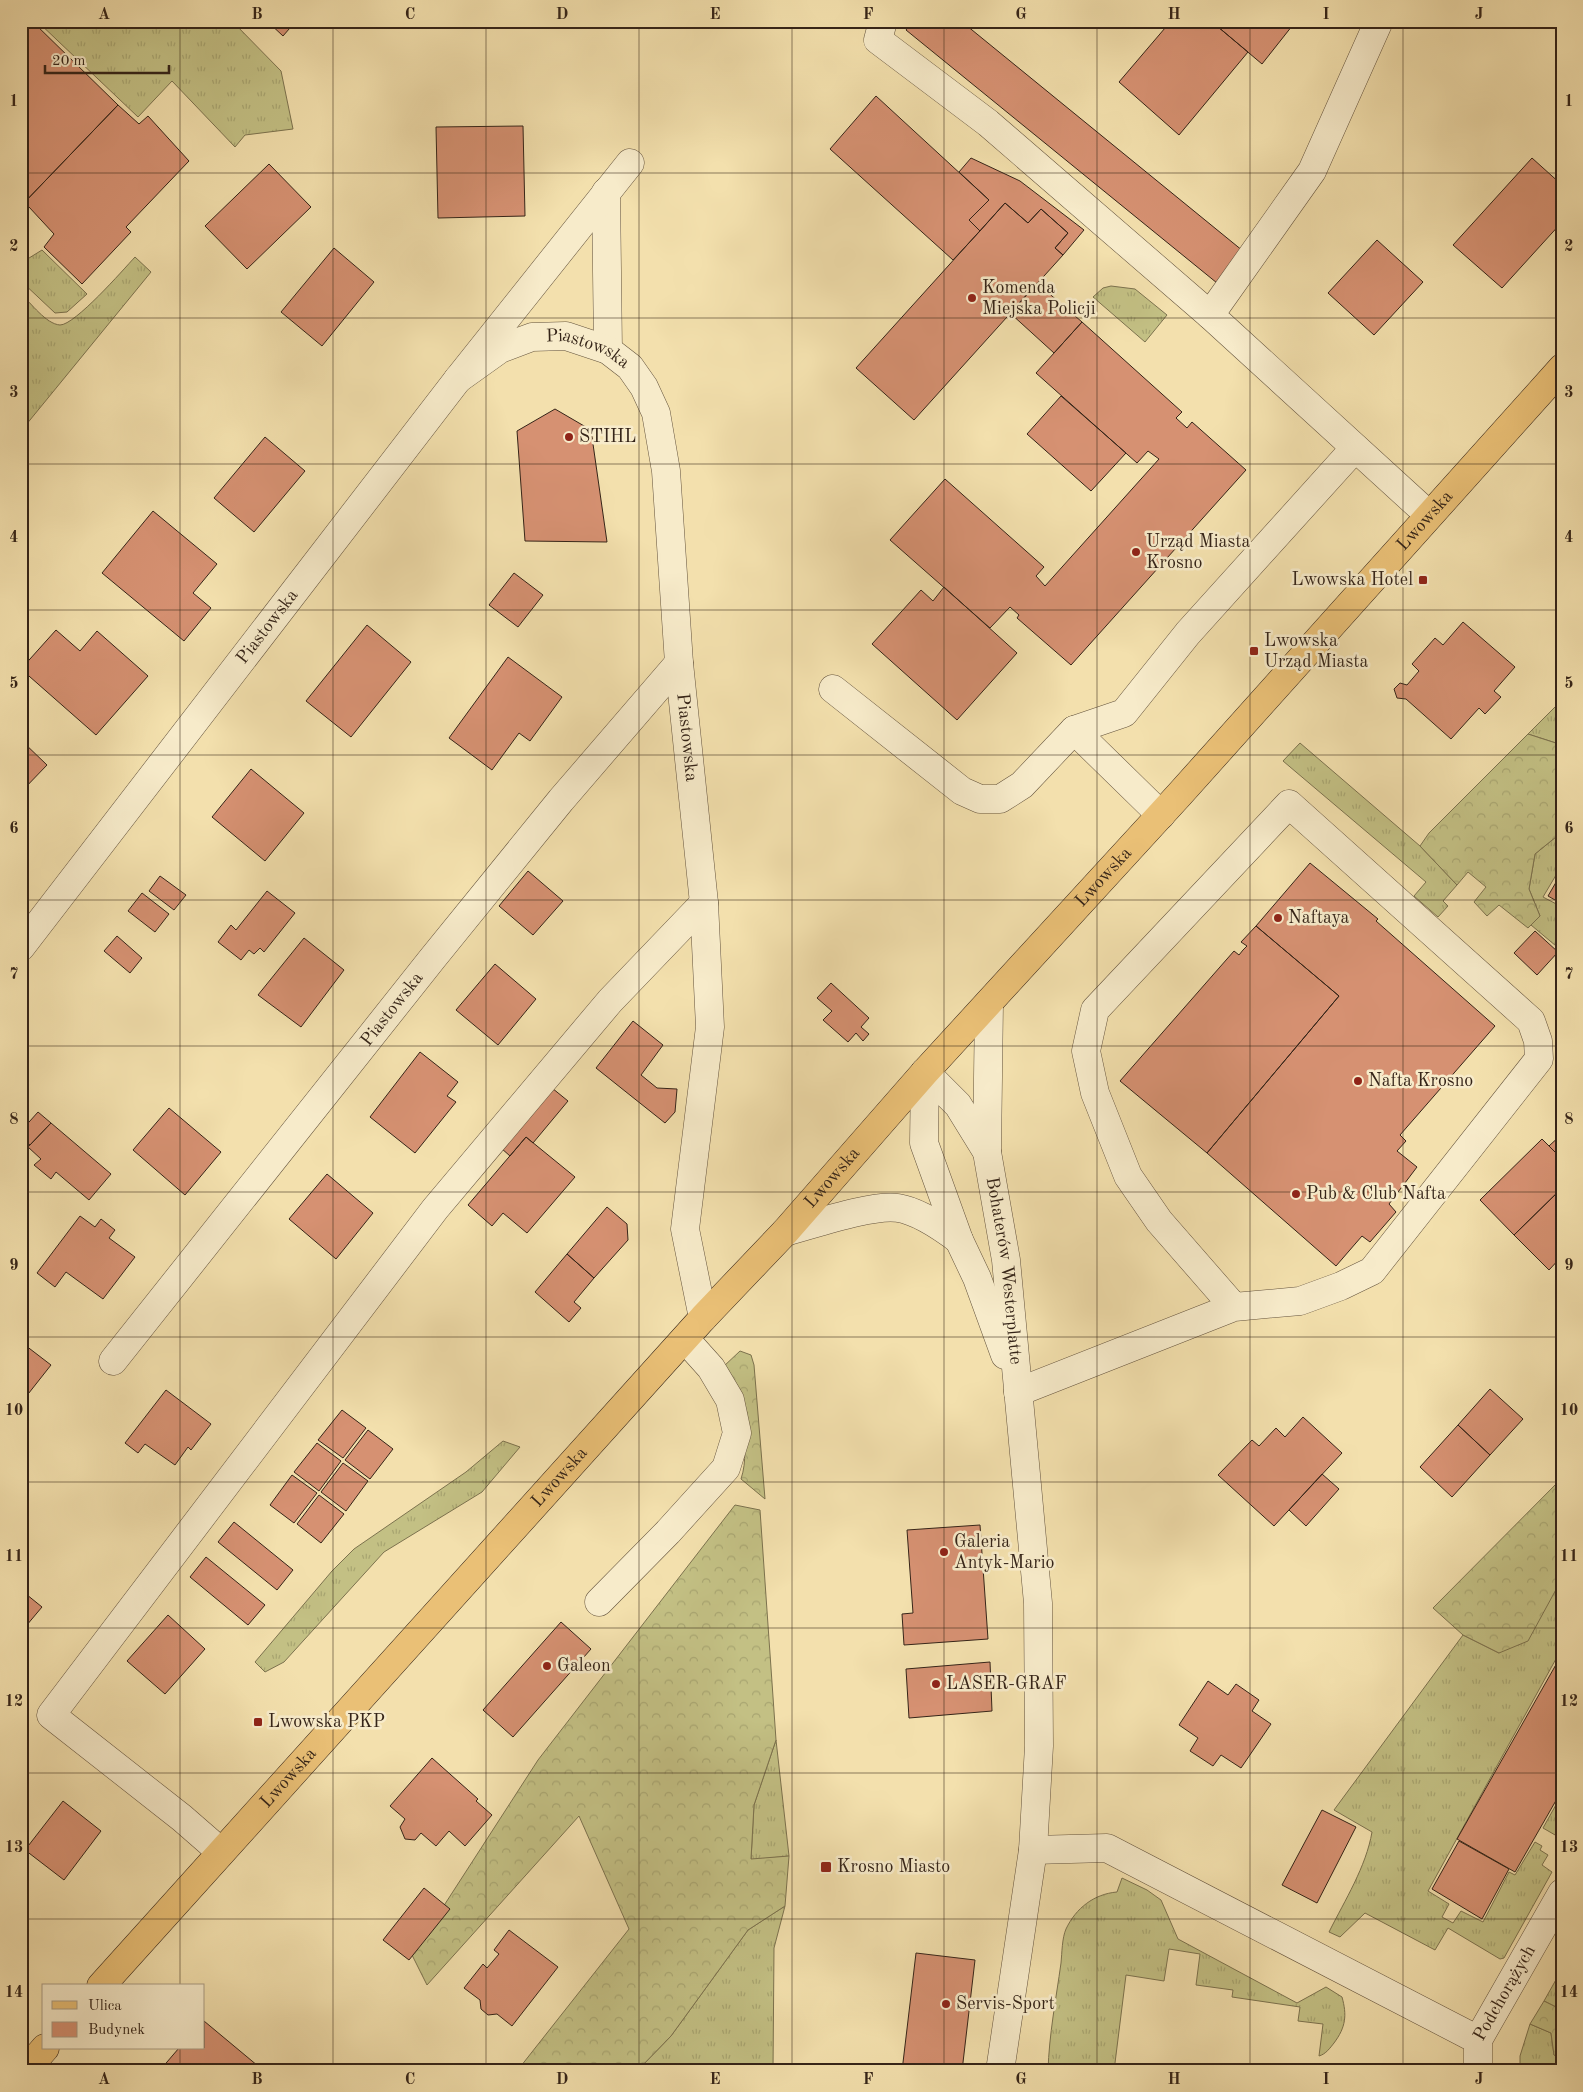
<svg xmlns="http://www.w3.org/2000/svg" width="1583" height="2092" font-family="'Old Standard TT',serif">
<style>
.grass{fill:url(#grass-tufts);stroke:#7c724e}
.forest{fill:url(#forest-crowns);stroke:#7c724e}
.building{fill:#d69172;stroke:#352418}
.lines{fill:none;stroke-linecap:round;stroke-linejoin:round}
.minor-casing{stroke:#64533d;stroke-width:29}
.major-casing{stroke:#352418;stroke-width:29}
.minor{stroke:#f7ebca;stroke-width:28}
.major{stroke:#eac076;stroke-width:28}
.grid{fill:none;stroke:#352418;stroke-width:1;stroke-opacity:0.55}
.poi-dot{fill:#8f2418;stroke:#f7ebca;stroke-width:2}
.labels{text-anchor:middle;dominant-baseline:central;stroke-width:5;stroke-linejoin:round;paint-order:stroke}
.poi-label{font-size:18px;fill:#352418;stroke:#f7ebca;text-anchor:start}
.street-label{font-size:18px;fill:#352418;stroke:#f7ebca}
.neatline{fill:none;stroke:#352418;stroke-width:2}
.grid-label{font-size:16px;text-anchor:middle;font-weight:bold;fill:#352418}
</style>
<defs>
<pattern id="grass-tufts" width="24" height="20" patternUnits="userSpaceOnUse" patternTransform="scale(1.25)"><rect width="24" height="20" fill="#c3c084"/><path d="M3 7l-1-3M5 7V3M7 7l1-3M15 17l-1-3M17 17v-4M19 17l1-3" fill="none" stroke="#a8a571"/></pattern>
<pattern id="forest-crowns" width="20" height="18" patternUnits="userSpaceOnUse" patternTransform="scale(1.25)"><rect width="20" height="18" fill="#c3c084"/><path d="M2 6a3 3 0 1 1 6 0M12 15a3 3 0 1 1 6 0" fill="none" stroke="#a8a571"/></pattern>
</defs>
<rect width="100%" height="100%" fill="#f3e0ad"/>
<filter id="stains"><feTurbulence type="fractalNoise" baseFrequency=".004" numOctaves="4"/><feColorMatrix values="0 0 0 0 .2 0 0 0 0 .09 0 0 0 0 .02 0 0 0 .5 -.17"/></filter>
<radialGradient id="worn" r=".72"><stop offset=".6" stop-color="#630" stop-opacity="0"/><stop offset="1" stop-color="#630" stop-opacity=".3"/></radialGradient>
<path class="grass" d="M 37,21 L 232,21 L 281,71 L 293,129 L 245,135 L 235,147 L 172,81 L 138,117 Z
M 42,250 L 87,294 L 67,312 L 55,313 L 21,281 L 21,263 Z
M 135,257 L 151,272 L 21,431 L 21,294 C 31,303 46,324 60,325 C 75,325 123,270 135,257 Z
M 1111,286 L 1135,289 L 1167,315 L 1145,342 L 1093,297 L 1103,288 Z
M 1562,700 L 1562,745 L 1528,734 Z
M 1300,743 L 1420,846 L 1457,885 L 1443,901 L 1448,906 L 1438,917 L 1414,896 L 1426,882 L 1283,761 Z
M 1562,832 L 1562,865 L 1543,897 L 1562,907 L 1562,951 L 1531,925 L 1540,916 L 1529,889 L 1535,854 Z
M 503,1441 L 520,1447 L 482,1492 L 384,1552 L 284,1662 L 265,1672 L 255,1662 L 332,1571 L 354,1549 L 466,1472 Z
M 1562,1574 L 1562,1648 L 1428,1891 L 1449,1904 L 1442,1917 L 1453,1923 L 1461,1911 L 1483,1922 L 1509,1872 L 1515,1875 L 1535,1842 L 1542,1846 L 1540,1850 L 1548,1855 L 1542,1865 L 1552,1872 L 1504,1958 L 1500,1959 L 1448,1928 L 1435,1950 L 1365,1913 L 1340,1937 L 1329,1932 C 1345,1900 1366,1867 1372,1832 L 1334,1810 L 1463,1635 L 1499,1653 L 1559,1584 Z
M 776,1740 L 789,1856 L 751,1860 L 754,1805 Z
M 1562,1794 L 1562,1839 L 1543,1828 Z
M 1122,1878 L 1147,1890 L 1161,1900 L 1178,1939 L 1297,2003 L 1326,1987 L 1342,1997 C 1347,2015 1346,2027 1334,2043 C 1330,2048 1326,2054 1319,2056 L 1323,2024 L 1298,2021 L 1300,2007 L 1232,1997 L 1233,1990 L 1196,1985 L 1200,1954 L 1169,1949 L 1164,1981 L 1126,1975 L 1114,2071 L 1048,2071 C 1049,2035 1056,1999 1061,1963 C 1062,1953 1062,1938 1066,1929 C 1076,1908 1094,1894 1117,1892 Z
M 785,1906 L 774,1948 L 773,2071 L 637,2071 L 671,2036 L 748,1930 Z
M 1562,1969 L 1562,2010 L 1544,2001 Z
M 1530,2024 L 1551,2033 L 1554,2055 L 1562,2059 L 1562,2071 L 1520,2071 L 1520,2056 Z"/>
<path class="forest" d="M 1528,734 L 1562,745 L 1562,832 L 1535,854 L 1529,889 L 1540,916 L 1528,928 L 1499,905 L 1487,916 L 1474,902 L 1486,887 L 1468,872 L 1457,885 L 1420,846 L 1429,833 Z
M 740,1351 L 751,1355 L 754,1365 L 765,1499 L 741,1479 C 753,1443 733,1402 723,1367 Z
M 1562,1478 L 1562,1574 L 1559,1584 L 1528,1641 L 1499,1653 L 1463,1635 L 1433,1608 Z
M 735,1505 L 760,1510 L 776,1740 L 754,1805 L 751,1859 L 789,1856 L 785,1906 L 748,1930 L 671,2036 L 637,2071 L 517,2071 L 629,1929 L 579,1816 L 427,1985 L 412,1955 L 538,1760 Z
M 1544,2001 L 1562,2010 L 1562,2059 L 1554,2055 L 1551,2033 L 1530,2024 Z"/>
<path class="building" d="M 21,21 L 32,21 L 118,105 L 21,206 Z
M 267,21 L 296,21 L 283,36 Z
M 913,21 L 961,21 L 1243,251 L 1217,283 L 906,30 Z
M 1171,21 L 1211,21 L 1248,52 L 1179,135 L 1119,82 Z
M 1211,21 L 1296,21 L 1262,64 Z
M 876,96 L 989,200 L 969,220 L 980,231 L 953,260 L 830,149 Z
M 118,105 L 139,124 L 148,116 L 189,161 L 126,227 L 131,232 L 82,284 L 44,247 L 54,234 L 29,207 L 21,214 L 21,206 Z
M 523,126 L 525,216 L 438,218 L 436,127 Z
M 971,158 L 1020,181 L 1084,230 L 1063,255 L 1055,248 L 1068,233 L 1041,209 L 1028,223 L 1005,203 L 980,231 L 969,220 L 989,200 L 959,172 Z
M 1532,158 L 1562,185 L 1562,222 L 1502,288 L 1453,245 Z
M 269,164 L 311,207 L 247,269 L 205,226 Z
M 1005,203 L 1028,223 L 1041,209 L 1068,233 L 1055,248 L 1063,255 L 914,420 L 856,368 Z
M 1377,240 L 1423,282 L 1374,335 L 1328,293 Z
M 334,248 L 374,282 L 322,346 L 281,312 Z
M 1037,283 L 1082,322 L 1054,353 L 1010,313 Z
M 1082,322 L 1182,412 L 1176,418 L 1187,428 L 1192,422 L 1246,470 L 1071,665 L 1017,618 L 1019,615 L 1010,607 L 990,628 L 890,540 L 945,479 L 1044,567 L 1036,576 L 1045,586 L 1159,459 L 1148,451 L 1137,463 L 1036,373 Z
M 1061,396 L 1126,453 L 1091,491 L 1027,434 Z
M 555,409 L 591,430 L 607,542 L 525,541 L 517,431 Z
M 265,437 L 305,471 L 254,532 L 214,498 Z
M 153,511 L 217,564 L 193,593 L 211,608 L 184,641 L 102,573 Z
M 514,573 L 543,595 L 518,627 L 489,605 Z
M 944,587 L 1017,653 L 957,720 L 872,644 L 921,590 L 933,601 Z
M 1463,622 L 1515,667 L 1494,691 L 1501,697 L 1485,714 L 1479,708 L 1451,739 L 1406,699 L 1397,698 L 1394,689 L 1400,683 L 1407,685 L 1419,671 L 1412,664 L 1435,638 L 1443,645 Z
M 367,625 L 411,662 L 351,737 L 306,701 Z
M 56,630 L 80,651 L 97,631 L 148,676 L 96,735 L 21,669 Z
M 508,657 L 562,697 L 530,741 L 519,733 L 492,770 L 449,738 Z
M 21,740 L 47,765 L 21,792 Z
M 251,769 L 304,813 L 265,861 L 212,817 Z
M 1310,863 L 1378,919 L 1376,921 L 1495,1026 L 1400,1135 L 1406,1141 L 1397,1151 L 1417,1167 L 1389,1204 L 1396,1212 L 1370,1242 L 1362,1236 L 1336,1266 L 1207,1153 L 1339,996 L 1256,926 Z
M 528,871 L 563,901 L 533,935 L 499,906 Z
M 1562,872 L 1562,904 L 1548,896 Z
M 160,876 L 186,895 L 174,910 L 149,891 Z
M 267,891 L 295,913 L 264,952 L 260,948 L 254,954 L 249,950 L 241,960 L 218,942 L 231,925 L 236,930 Z
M 142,893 L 169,914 L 155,932 L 128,911 Z
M 1256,926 L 1339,996 L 1207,1153 L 1120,1081 L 1234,951 L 1239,955 L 1243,950 L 1247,946 L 1241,942 Z
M 1535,931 L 1558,952 L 1537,975 L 1514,953 Z
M 117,936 L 142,958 L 130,973 L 104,951 Z
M 304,938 L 344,970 L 301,1027 L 258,995 Z
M 495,964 L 536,999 L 498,1045 L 456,1010 Z
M 831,983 L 869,1018 L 861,1027 L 869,1034 L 863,1041 L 856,1033 L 848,1042 L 823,1020 L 832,1011 L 817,998 Z
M 633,1021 L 663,1045 L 641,1075 L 657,1088 L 677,1089 L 675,1112 L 665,1123 L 596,1068 Z
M 420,1052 L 458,1082 L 447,1096 L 456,1102 L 415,1153 L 370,1117 Z
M 552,1088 L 568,1101 L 533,1143 L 526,1137 L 510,1156 L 501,1148 Z
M 169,1108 L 221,1152 L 185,1195 L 133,1150 Z
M 38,1112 L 51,1123 L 30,1145 L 21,1137 L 21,1131 Z
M 51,1123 L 111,1174 L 89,1200 L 56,1172 L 51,1179 L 34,1165 L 41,1159 L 28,1147 Z
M 1562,1134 L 1562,1159 L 1549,1146 Z
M 526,1137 L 575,1177 L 527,1233 L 503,1213 L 492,1226 L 468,1205 Z
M 1542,1139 L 1562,1159 L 1562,1188 L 1514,1235 L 1480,1200 Z
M 327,1174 L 373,1213 L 336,1259 L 289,1219 Z
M 1562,1188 L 1562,1256 L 1549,1270 L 1514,1235 Z
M 607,1207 L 627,1224 L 628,1240 L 594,1278 L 567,1254 Z
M 80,1216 L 95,1227 L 101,1219 L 115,1230 L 109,1238 L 135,1257 L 103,1299 L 66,1272 L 55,1287 L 37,1273 Z
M 567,1254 L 594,1278 L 574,1302 L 581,1308 L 569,1322 L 535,1292 Z
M 21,1342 L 51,1365 L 21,1403 Z
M 1490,1389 L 1523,1419 L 1490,1455 L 1458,1425 Z
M 166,1390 L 211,1424 L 191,1450 L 188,1447 L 175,1465 L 145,1444 L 138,1453 L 125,1443 Z
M 342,1410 L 366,1428 L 343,1458 L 318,1440 Z
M 1303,1417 L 1342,1453 L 1274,1526 L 1218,1475 L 1252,1440 L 1259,1446 L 1276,1428 L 1285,1437 Z
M 1458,1425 L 1490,1455 L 1452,1497 L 1420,1467 Z
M 368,1430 L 393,1449 L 370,1479 L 345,1460 Z
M 317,1443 L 341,1461 L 319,1491 L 294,1472 Z
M 343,1463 L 368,1481 L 346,1511 L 321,1492 Z
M 1322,1474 L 1339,1489 L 1306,1526 L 1289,1510 Z
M 292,1475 L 317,1493 L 294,1523 L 270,1505 Z
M 319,1495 L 344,1514 L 321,1543 L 297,1524 Z
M 234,1522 L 293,1570 L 277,1590 L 218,1542 Z
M 980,1525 L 988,1639 L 904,1645 L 902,1614 L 913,1613 L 907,1530 Z
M 206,1557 L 265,1605 L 248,1625 L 190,1577 Z
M 21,1590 L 42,1607 L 21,1632 Z
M 168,1615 L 205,1649 L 165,1694 L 127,1661 Z
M 561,1622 L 591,1649 L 513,1737 L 483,1710 Z
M 1562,1654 L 1562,1790 L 1515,1872 L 1457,1839 Z
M 990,1662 L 992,1711 L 909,1718 L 906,1669 Z
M 1208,1681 L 1228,1695 L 1236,1684 L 1259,1700 L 1252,1711 L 1271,1724 L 1241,1768 L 1221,1755 L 1213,1766 L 1190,1751 L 1198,1738 L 1179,1725 Z
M 432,1758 L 478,1799 L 476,1801 L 492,1815 L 465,1846 L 449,1831 L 436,1846 L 421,1833 L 415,1840 L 405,1839 L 400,1827 L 405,1819 L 390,1806 Z
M 63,1801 L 101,1831 L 64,1880 L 25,1850 Z
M 1322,1810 L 1356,1827 L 1317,1903 L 1282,1885 Z
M 1459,1841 L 1509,1869 L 1482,1919 L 1432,1889 Z
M 424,1888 L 450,1909 L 409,1960 L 383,1940 Z
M 509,1930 L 558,1967 L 512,2026 L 497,2014 L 488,2015 L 481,2009 L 480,2000 L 464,1988 L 483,1964 L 487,1968 L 499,1954 L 494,1950 Z
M 916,1953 L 975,1960 L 962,2071 L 902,2071 Z
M 204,2021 L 264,2071 L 161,2069 L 179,2048 L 204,2048 Z"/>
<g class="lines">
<defs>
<g id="minor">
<path d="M 883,21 L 878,40 L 988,123 L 1210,315"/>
<path d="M 1379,21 L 1312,171 L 1210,315 L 1429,515"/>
<path d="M 606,192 L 608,350"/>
<path id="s1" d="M 458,379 L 500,349 L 532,337 L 566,336 L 608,350 L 630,367 L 644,387 L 656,413 L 666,471 L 679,663 L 704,903 L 710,1027 L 685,1229 L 703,1318"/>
<path d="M 833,689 L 962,791 L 980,799 L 1000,799 L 1022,785 L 1074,730 L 1124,713 L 1188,633 L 1355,448"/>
<path d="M 1074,730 L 1161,815"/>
<path id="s2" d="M 21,947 L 458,379 L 630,163"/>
<path id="s3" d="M 925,1072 L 958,1105 L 987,1152 L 1006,1260 L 1038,1603 L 1039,1746 L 1033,1850 L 1000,2071"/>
<path d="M 925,1072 L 924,1143 L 959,1240 L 977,1278 L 1005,1355"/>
<path d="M 987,1152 L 989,1003"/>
<path d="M 785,1232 C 812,1225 872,1204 898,1208 C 918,1211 943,1228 959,1240"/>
<path id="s4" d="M 113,1361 L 432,959 L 561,800 L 679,663"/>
<path d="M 1018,1392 L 1234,1307 L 1300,1301 L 1341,1286 L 1372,1271 L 1539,1059 L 1538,1041 L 1531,1021 L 1289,804 L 1095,1010 L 1086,1051 L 1095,1093 L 1128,1176 L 1159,1221 L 1234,1307"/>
<path d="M 599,1602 L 668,1532 L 726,1468 L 737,1433 L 730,1400 L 711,1368 L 685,1339"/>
<path d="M 1033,1850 L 1107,1848 L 1478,2040"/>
<path d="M 221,1852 L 182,1818 L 51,1715 L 435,1209 L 610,1001 L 704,903"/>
<path id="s5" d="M 1478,2071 L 1478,2040 L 1562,1893"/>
</g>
<g id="major">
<path id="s6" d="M 101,1986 L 703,1318 L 785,1232 L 925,1072 L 1179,795 L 1562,368"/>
<path d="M 25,2071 L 45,2048"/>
</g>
</defs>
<use href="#minor" class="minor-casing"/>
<use href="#major" class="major-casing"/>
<use href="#minor" class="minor"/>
<use href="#major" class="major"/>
</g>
<path class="grid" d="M 180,21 L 180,1986M 333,21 L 333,2071M 486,21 L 486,2071M 639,21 L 639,2071M 792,21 L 792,2071M 944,21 L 944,2071M 1097,21 L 1097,2071M 1250,21 L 1250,2071M 1403,21 L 1403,2071M 21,173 L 1562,173M 21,318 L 1562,318M 21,464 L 1562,464M 21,610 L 1562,610M 21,755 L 1562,755M 21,900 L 1562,900M 21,1046 L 1562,1046M 21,1192 L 1562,1192M 21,1337 L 1562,1337M 21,1482 L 1562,1482M 21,1628 L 1562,1628M 21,1773 L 1562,1773M 21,1919 L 1562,1919M 180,2048 L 180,2071"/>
<g class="poi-dot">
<circle cx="972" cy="298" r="5"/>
<circle cx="569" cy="437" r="5"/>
<circle cx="1136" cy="552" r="5"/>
<rect x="1418" y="575" width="10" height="10" rx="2.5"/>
<rect x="1249" y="646" width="10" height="10" rx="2.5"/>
<circle cx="1278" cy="918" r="5"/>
<circle cx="1358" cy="1081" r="5"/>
<circle cx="1296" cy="1194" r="5"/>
<circle cx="944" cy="1552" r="5"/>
<circle cx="547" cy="1666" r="5"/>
<circle cx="936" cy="1684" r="5"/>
<rect x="253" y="1717" width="10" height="10" rx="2.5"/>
<rect x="820" y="1861" width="12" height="12" rx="2.5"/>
<circle cx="946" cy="2004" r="5"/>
</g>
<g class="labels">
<g class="poi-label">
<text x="982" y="288">Komenda<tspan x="982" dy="21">Miejska Policji</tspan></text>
<text x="579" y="437">STIHL</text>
<text x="1146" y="542">Urząd Miasta<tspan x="1146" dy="21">Krosno</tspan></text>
<text x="1413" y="580" text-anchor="end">Lwowska Hotel</text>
<text x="1264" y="641">Lwowska<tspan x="1264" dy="21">Urząd Miasta</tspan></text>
<text x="1288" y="918">Naftaya</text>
<text x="1368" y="1081">Nafta Krosno</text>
<text x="1306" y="1194">Pub &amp; Club Nafta</text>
<text x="954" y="1542">Galeria<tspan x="954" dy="21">Antyk-Mario</tspan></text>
<text x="557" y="1666">Galeon</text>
<text x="946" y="1684">LASER-GRAF</text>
<text x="268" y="1722">Lwowska PKP</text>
<text x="837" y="1867">Krosno Miasto</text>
<text x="956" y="2004">Servis-Sport</text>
</g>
<g class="street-label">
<text stroke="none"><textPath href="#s1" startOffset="144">Piastowska</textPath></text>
<text stroke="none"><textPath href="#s6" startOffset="1975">Lwowska</textPath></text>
<text stroke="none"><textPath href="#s2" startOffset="404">Piastowska</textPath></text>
<text stroke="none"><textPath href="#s1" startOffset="571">Piastowska</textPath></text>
<text stroke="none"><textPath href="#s6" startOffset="1495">Lwowska</textPath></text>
<text stroke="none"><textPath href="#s4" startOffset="449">Piastowska</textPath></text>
<text stroke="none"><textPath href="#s6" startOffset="1090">Lwowska</textPath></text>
<text stroke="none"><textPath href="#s3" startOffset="222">Bohaterów Westerplatte</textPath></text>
<text stroke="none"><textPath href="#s6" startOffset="685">Lwowska</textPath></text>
<text stroke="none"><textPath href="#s6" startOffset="280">Lwowska</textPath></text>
<text stroke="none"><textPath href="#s5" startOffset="85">Podchorążych</textPath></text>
</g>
</g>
<rect width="1583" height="2092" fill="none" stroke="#f3e0ad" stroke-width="55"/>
<rect x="42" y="1984" width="162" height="65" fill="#f7ebca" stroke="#a99b83"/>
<rect x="52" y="2001" width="25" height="8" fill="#eac076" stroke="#a99b83"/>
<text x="88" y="2010" font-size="15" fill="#352418">Ulica</text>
<rect x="52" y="2022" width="25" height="15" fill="#d69172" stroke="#a99b83"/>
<text x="88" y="2034" font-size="15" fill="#352418">Budynek</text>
<path d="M45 65v8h124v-8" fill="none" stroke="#352418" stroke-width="2.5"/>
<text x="52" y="65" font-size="15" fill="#352418" stroke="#f7ebca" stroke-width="4" paint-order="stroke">20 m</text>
<rect x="28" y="28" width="1528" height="2036" class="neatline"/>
<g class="grid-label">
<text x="104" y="19">A</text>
<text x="257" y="19">B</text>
<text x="410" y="19">C</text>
<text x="562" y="19">D</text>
<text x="715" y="19">E</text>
<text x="868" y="19">F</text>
<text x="1021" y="19">G</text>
<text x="1174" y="19">H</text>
<text x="1326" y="19">I</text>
<text x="1479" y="19">J</text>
<text x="14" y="106">1</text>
<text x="1569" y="106">1</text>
<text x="14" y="251">2</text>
<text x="1569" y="251">2</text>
<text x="14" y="397">3</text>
<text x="1569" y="397">3</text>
<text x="14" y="542">4</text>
<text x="1569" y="542">4</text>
<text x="14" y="688">5</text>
<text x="1569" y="688">5</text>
<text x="14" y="833">6</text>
<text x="1569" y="833">6</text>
<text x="14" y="979">7</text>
<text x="1569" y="979">7</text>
<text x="14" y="1124">8</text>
<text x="1569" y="1124">8</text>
<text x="14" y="1270">9</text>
<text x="1569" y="1270">9</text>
<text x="14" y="1415">10</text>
<text x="1569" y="1415">10</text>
<text x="14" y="1561">11</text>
<text x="1569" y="1561">11</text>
<text x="14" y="1706">12</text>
<text x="1569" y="1706">12</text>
<text x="14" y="1852">13</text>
<text x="1569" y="1852">13</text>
<text x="14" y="1997">14</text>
<text x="1569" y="1997">14</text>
<text x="104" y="2084">A</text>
<text x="257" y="2084">B</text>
<text x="410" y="2084">C</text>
<text x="562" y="2084">D</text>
<text x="715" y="2084">E</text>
<text x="868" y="2084">F</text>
<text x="1021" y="2084">G</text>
<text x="1174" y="2084">H</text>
<text x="1326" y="2084">I</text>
<text x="1479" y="2084">J</text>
</g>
<rect width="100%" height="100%" filter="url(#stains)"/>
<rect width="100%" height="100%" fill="url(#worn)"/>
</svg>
